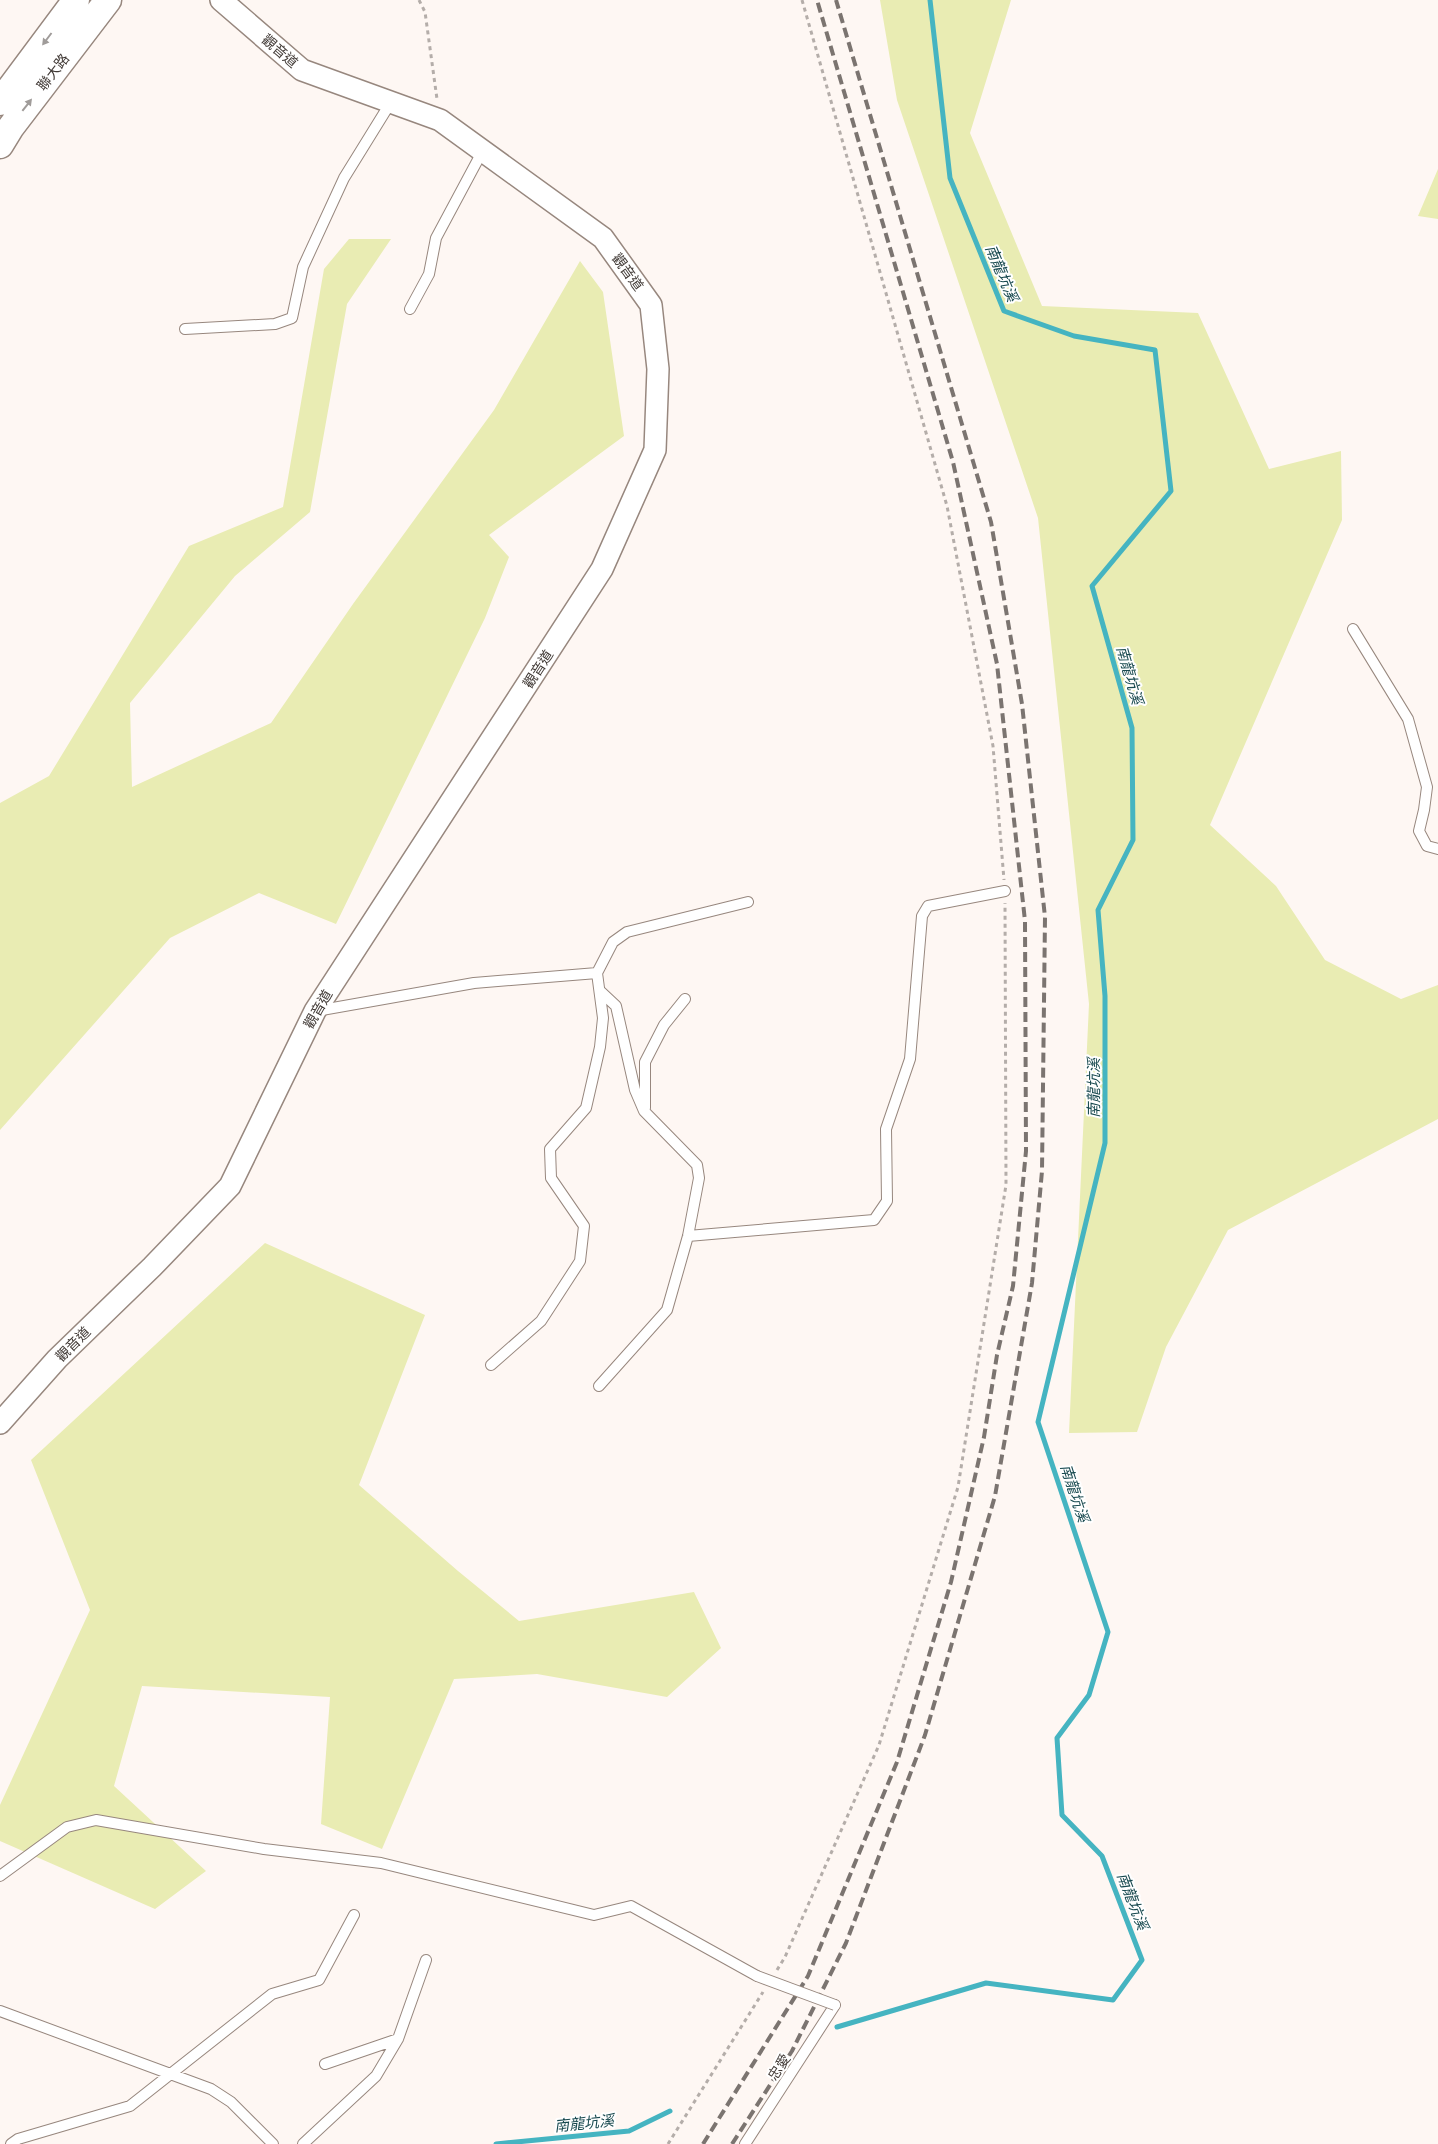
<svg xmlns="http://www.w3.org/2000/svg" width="1438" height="2144" font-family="Mulish,'Noto Sans TC',sans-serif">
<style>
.green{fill:#e9ecb3}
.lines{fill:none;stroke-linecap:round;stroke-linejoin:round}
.stream{stroke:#45b4c1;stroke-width:5}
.service-casing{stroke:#97877e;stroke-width:12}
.minor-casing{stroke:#97877e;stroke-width:24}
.tertiary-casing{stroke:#97877e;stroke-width:29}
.path{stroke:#b4ada9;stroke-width:3;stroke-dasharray:4 4;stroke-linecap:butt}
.service{stroke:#fff;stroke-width:10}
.minor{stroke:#fff;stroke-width:21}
.tertiary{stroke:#fff;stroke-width:26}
.rail{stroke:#7b7470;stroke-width:4;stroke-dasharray:10 5;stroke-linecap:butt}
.service-bridge-casing{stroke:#97877e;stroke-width:12;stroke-linecap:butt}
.service-bridge{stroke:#fff;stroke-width:10}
.oneway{fill:#a09c9a}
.labels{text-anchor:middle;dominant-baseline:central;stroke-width:4;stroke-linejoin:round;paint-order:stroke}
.street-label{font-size:14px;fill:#403935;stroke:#fff}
.water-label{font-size:15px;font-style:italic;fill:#18494f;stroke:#fff}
</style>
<rect width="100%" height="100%" fill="#fef7f3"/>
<path class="green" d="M 880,0 L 1011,0 L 970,133 L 1042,306 L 1198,313 L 1269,469 L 1341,451 L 1342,520 L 1210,825 L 1276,886 L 1325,960 L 1401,999 L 1438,985 L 1438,1119 L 1228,1230 L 1166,1347 L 1137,1432 L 1069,1433 L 1089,1004 L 1038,518 L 897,100 Z
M 1438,169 L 1438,219 L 1418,216 Z
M 349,239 L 391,239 L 347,304 L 310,512 L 235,576 L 130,703 L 132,787 L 271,723 L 353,604 L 494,410 L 580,261 L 603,292 L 624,436 L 489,535 L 509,557 L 485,618 L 336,924 L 259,893 L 170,938 L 0,1130 L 0,803 L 49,776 L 189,546 L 283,507 L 324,269 Z
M 265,1243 L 425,1315 L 359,1485 L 458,1571 L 519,1621 L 694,1592 L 721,1648 L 667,1697 L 537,1674 L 454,1679 L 382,1849 L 321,1824 L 330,1697 L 142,1686 L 114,1786 L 206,1871 L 155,1909 L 0,1841 L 0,1805 L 90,1610 L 31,1460 Z"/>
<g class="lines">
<path class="stream" d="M 837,2027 L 986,1983 L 1113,2000 L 1142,1960 L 1102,1856 L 1062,1815 L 1057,1738 L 1089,1695 L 1108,1632 L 1038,1422 L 1105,1143 L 1105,996 L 1098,910 L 1133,840 L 1132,728 L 1092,586 L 1171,491 L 1155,350 L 1074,336 L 1004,311 L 950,178 L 930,0
M 496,2144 L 629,2131 L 670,2111"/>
<defs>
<path id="service" d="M 410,309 L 429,274 L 436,238 L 482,152
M 185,329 L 275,324 L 292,318 L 303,267 L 344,178 L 391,102
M 1353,629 L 1408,719 L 1427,787 L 1424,810 L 1419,831 L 1427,846 L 1438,849
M 316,1011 L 474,983 L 597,973
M 645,1108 L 645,1062 L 664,1025 L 685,999
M 688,1236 L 874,1220 L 887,1201 L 886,1129 L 910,1059 L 922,916 L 928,906 L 1005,891
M 491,1365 L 541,1321 L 580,1261 L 584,1226 L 551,1178 L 550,1149 L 586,1108 L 600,1047 L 603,1018 L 597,973 L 613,942 L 627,932 L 748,902
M 599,1386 L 667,1310 L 688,1236 L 699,1178 L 697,1165 L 644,1111 L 635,1090 L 616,1006 L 600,991
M 0,1876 L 67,1827 L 96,1820 L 264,1849 L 381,1863 L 594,1915 L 631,1906 L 757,1976
M 0,2011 L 211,2089 L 231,2102 L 273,2144
M 325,2064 L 398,2039
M 11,2144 L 18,2139 L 130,2106 L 272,1994 L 319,1980 L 354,1915
M 303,2144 L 376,2076 L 398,2039 L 426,1960
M 745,2144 L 835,2005"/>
<path id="minor" d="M 0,1423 L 57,1359 L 152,1267 L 230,1186 L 315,1011 L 602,569 L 655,450 L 658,369 L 651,305 L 603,238 L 440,120 L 302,70 L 221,0"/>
<path id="tertiary" d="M 0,102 L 76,0
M 0,145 L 11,127 L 108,0"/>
</defs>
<use href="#service" class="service-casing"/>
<use href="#minor" class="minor-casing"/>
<use href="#tertiary" class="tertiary-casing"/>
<path class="path" d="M 419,0 L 425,12 L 437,99
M 802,0 L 947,506 L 993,746 L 1004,880
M 777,1970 L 785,1957 L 879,1745 L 958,1487 L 1006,1185 L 1005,903
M 668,2144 L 763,1992"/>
<use href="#service" class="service"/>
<use href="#minor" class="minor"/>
<use href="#tertiary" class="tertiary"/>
<path class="rail" d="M 703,2144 L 808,1976 L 897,1762 L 951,1582 L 984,1437 L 997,1355 L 1013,1286 L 1026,1151 L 1025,921 L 997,664 L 953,462 L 817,0
M 732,2144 L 792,2051 L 846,1943 L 925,1735 L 995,1496 L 1032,1283 L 1042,1171 L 1045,917 L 1022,704 L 991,522 L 836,0"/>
<defs>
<path id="service-bridge" d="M 757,1976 L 835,2005"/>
</defs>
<use href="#service-bridge" class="service-bridge-casing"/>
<use href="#service-bridge" class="service-bridge"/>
</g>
<defs><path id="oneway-solid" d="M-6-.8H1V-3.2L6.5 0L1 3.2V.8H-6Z" transform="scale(1.25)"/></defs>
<g class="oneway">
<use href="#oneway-solid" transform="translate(47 39) rotate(127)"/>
<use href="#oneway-solid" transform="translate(27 105) rotate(-52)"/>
</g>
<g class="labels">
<g class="street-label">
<text transform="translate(280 51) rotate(41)">觀音道</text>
<text transform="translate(53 72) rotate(-52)">聯大路</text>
<text transform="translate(628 272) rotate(54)">觀音道</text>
<text transform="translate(538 669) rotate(-57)">觀音道</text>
<text transform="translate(318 1009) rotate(-60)">觀音道</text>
<text transform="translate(73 1344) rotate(-45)">觀音道</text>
<text transform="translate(779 2067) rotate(-57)">忠愛</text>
</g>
<g class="water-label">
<text transform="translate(1002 273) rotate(67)">南龍坑溪</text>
<text transform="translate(1130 675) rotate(74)">南龍坑溪</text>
<text transform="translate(1093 1088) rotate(-90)">南龍坑溪</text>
<text transform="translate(1075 1493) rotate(72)">南龍坑溪</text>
<text transform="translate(1133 1901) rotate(69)">南龍坑溪</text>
<text transform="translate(584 2123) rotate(-6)">南龍坑溪</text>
</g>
</g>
</svg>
